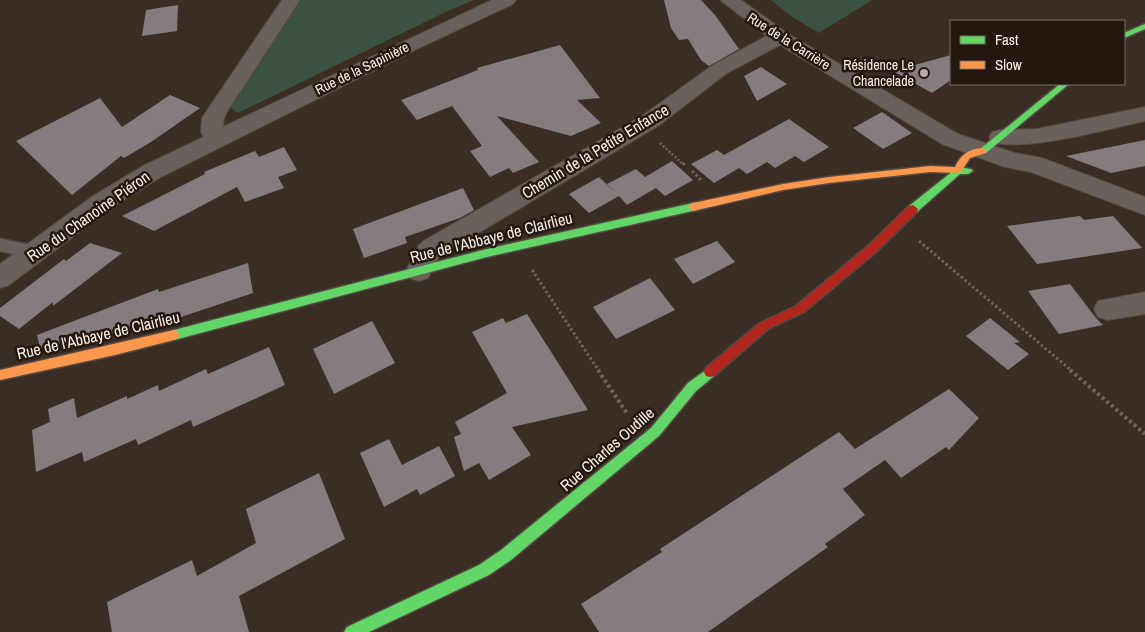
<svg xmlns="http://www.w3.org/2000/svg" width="1145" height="632" font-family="'Archivo Narrow',sans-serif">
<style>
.green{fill:#3b5241}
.building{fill:#857c7f}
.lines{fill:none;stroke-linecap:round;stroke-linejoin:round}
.lane-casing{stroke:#544a42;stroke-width:3}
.street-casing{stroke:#544a42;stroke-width:2}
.fast-casing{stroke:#544a42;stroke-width:3}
.slow-casing{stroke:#544a42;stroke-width:3}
.jam-casing{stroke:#544a42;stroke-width:3}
.path-far2{stroke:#6f655f;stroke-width:2.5;stroke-dasharray:2 2;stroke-linecap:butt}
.path-far1{stroke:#6f655f;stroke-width:3;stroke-dasharray:2.5 2.5;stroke-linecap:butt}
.path{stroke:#6f655f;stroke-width:4;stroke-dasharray:3 3;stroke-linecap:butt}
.lane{fill:#6a615a;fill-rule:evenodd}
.street{fill:#6a615a;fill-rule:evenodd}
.fast{fill:#63d668;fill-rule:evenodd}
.slow{fill:#ff974d;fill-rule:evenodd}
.jam{fill:#b3261e;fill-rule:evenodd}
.poi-dot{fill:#b9aca3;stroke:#23170f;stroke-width:2}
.labels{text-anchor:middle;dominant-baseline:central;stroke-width:5;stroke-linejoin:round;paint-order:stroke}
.far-street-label{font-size:14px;fill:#fef0e7;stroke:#23170f}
.far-poi-label{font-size:14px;fill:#fef0e7;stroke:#23170f;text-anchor:end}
.street-label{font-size:16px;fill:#fef0e7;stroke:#23170f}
</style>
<rect width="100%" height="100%" fill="#3a2d24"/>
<path class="green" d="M 299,0 L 474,0 L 452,9 L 238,113 L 229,106 Z
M 771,0 L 872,0 L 819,33 L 792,17 Z"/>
<path class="building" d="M 664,0 L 701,0 L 715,15 L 739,49 L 709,66 L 701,60 L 688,39 L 679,40 L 671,28 Z
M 178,5 L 177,31 L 142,36 L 146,10 Z
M 560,45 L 600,98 L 577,100 L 601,123 L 571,136 L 497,116 L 539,162 L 513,173 L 509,168 L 490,177 L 470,151 L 482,146 L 452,106 L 417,120 L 401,100 L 478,70 L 477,68 Z
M 951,55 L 951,80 L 932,93 L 893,71 Z
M 761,67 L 787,84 L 757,101 L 744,76 Z
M 170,95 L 200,108 L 151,142 L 124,158 L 121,156 L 72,195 L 16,141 L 100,98 L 122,127 Z
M 882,112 L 912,133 L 883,149 L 853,128 Z
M 789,119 L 829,147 L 804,162 L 795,156 L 775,168 L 767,162 L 747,174 L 739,168 L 714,183 L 691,164 L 717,150 L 724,155 Z
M 1145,140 L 1145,166 L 1111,173 L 1066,156 Z
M 284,147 L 297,170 L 278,177 L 284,188 L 245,202 L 237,187 L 154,231 L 122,216 L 205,174 L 204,172 L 255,151 L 259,157 Z
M 672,161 L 693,180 L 665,196 L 656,188 L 627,205 L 619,196 L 589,213 L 569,194 L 599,177 L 617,194 L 607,184 L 636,169 L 645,177 Z
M 463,188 L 474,210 L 460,218 L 405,237 L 407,243 L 364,258 L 353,229 Z
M 1080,216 L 1084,220 L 1113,216 L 1142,248 L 1037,264 L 1007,226 Z
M 717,241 L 735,262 L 693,284 L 674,259 Z
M 90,243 L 122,253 L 53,306 L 53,302 L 19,329 L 0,316 L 0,308 L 64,259 L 66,261 Z
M 248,263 L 253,293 L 160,324 L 159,317 L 110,335 L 40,348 L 37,335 L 158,289 L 159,292 Z
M 650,278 L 675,310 L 616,339 L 593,307 Z
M 1070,284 L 1096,318 L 1103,325 L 1059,334 L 1028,291 Z
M 527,314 L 588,410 L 512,427 L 531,455 L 489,480 L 479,463 L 464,471 L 454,437 L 461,434 L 455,422 L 507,393 L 472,332 L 503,318 L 506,323 Z
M 990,318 L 1020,342 L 1014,343 L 1029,354 L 1008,370 L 966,336 Z
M 372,321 L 395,363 L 334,394 L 313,349 Z
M 269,347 L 285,385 L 193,427 L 191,420 L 138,445 L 136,439 L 84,462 L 82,452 L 36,472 L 32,430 L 50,422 L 48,409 L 74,398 L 77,418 L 127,396 L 127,399 L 158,385 L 159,391 L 206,369 L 208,374 Z
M 949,389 L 979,418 L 949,450 L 946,447 L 901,478 L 885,460 L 843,489 L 865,515 L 825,544 L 828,547 L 708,632 L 599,632 L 581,604 L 662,552 L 660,549 L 839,432 L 855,449 Z
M 389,439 L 402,465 L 439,446 L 455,476 L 420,495 L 417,489 L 384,507 L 360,453 Z
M 319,473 L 345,539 L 239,596 L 249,632 L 112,632 L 107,602 L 192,560 L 197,576 L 256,543 L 246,509 Z"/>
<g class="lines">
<defs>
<path id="lane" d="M 0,239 L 35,246 L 40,248 L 43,252 L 40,256 L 35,258 L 0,251 Z"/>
<path id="street" d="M 282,0 L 300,0 L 228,110 L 224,118 L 223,127 L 492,0 L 516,0 L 513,4 L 421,47 L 159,178 L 111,208 L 9,285 L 0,288 L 0,264 L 93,196 L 143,166 L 204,137 L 201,132 L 202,118 Z
M 720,0 L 741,0 L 787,33 L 958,134 L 1015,153 L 1042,158 L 1145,197 L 1145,215 L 1031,172 L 1005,167 L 942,144 L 780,45 L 727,73 L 658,126 L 443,254 L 438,258 L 428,278 L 419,281 L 410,278 L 406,271 L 419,245 L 425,240 L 642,116 L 713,65 L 767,36 Z
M 1145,107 L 1145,121 C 1107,129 1028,152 992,142 L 989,137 L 992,132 L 1000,130 L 1037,129 Z
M 1145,292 L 1145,314 L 1108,320 L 1098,317 L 1094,309 L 1098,301 Z"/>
<path id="fast" d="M 1145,24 L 1145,29 L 1124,38 L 1124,33 Z
M 1060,84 L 1069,84 L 986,153 L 980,153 L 980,149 Z
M 958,167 L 971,169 L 973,171 L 968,174 L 960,174 L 917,212 L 909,212 L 908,209 L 909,206 Z
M 693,203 L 697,204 L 698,207 L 697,210 L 487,257 L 174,340 L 170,338 L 168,335 L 170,332 L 174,330 L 487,249 Z
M 710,367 L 714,368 L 716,372 L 714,376 L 696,391 L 659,436 L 511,560 L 489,575 L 369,632 L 344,632 L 347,627 L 479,565 L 501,550 L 651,428 L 688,383 Z"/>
<path id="slow" d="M 983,148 L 986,149 L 986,153 L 970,158 L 961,172 L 958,173 L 930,172 L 829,183 L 783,190 L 693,211 L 688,207 L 693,203 L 783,184 L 829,177 L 930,166 L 955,167 C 961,154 969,149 983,148 Z
M 174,330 L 178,332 L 180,335 L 178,338 L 174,340 L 115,355 L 0,380 L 0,370 Z"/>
<path id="jam" d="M 913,205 L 918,209 L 917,212 L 876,252 L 804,312 L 768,329 L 714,376 L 710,377 L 706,376 L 704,372 L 706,368 L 760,323 L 796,306 L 868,246 L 909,206 Z"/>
</defs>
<use href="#lane" class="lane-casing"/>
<use href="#street" class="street-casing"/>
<use href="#fast" class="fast-casing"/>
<use href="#slow" class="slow-casing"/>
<use href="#jam" class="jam-casing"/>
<path class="path-far2" d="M 660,143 L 684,165"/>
<path class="path-far1" d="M 683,163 L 686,166
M 692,171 L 701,180
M 919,241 L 1072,371
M 532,270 L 599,371"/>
<path class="path" d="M 598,370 L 628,415
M 1070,370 L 1145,434"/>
<use href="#lane" class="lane"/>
<use href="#street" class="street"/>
<use href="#fast" class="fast"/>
<use href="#slow" class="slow"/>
<use href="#jam" class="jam"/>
</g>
<circle class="poi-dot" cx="924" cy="73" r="5"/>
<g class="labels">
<g class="far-street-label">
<text transform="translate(789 41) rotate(32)">Rue de la Carrière</text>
<text transform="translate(362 68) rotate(-26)">Rue de la Sapinière</text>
</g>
<g class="far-poi-label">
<text x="914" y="65">Résidence Le<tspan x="914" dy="16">Chancelade</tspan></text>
</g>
<g class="street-label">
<text transform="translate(595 151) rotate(-31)">Chemin de la Petite Enfance</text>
<text transform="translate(88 216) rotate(-35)">Rue du Chanoine Piéron</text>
<text transform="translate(491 237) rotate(-14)">Rue de l'Abbaye de Clairlieu</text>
<text transform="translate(98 335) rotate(-13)">Rue de l'Abbaye de Clairlieu</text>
<text transform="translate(607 449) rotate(-41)">Rue Charles Oudille</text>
</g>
</g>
<rect x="950" y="20" width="175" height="65" fill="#23170f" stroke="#7b6e65"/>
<rect x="960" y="36" width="25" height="8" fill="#63d668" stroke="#7b6e65"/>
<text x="995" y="45" font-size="15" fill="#fef0e7">Fast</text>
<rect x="960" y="61" width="25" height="8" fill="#ff974d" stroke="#7b6e65"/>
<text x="995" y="70" font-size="15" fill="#fef0e7">Slow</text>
</svg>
